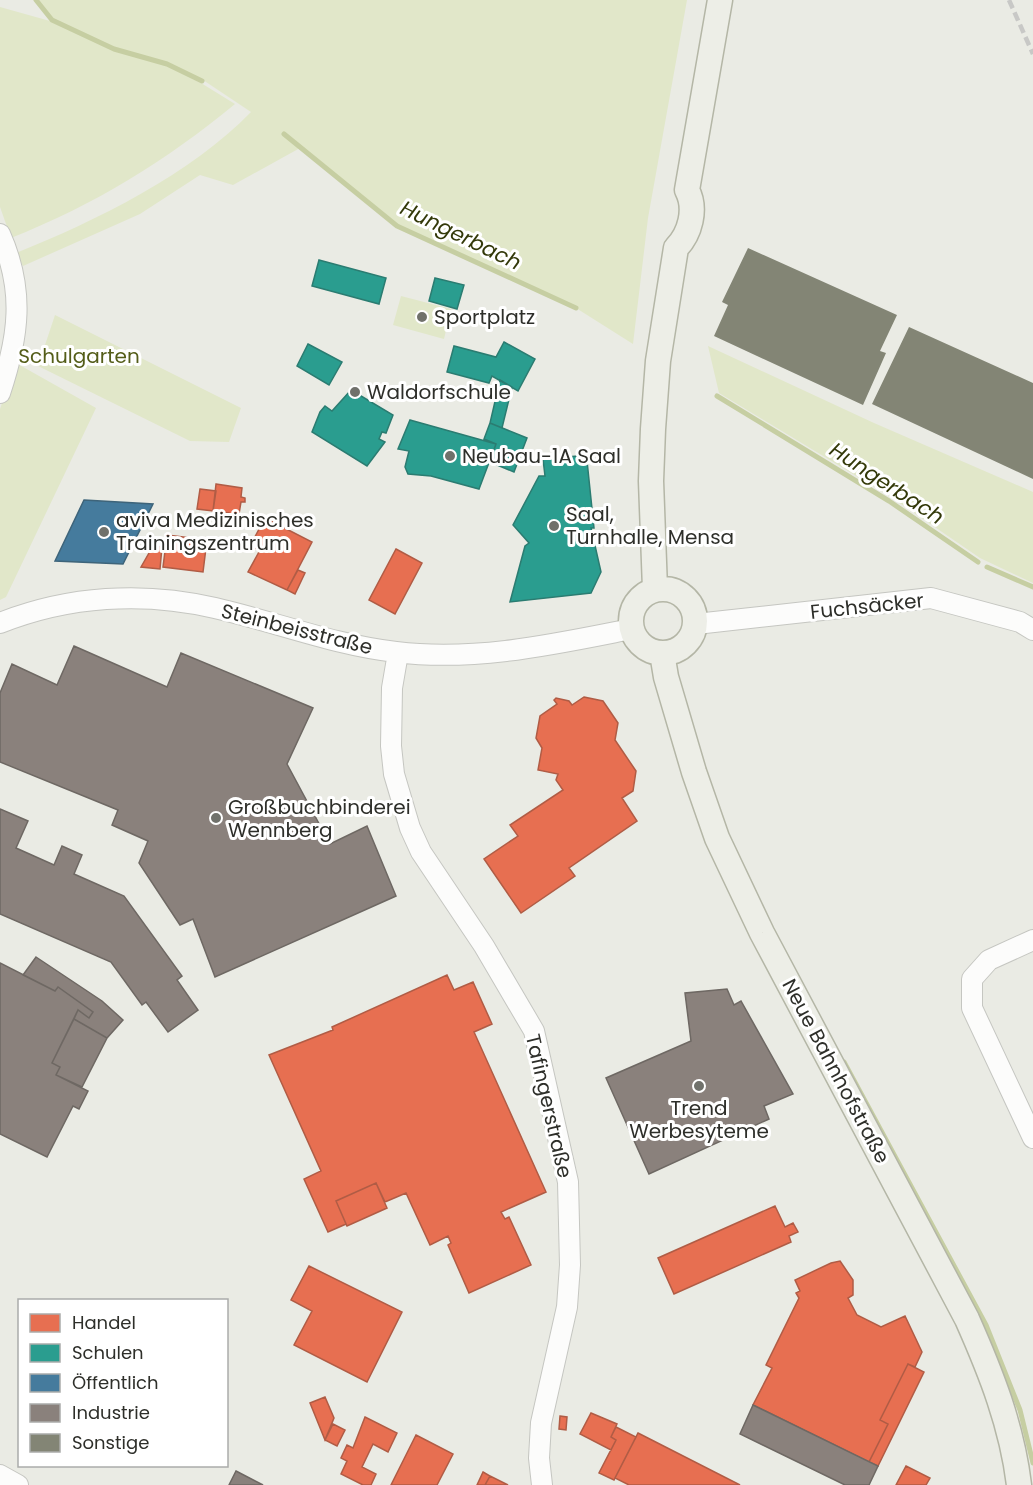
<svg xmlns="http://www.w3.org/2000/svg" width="1033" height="1485" font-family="Poppins,sans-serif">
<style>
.green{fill:#e1e7c9}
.shops{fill:#e76f51;stroke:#b05c45;stroke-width:1.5}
.schools{fill:#2a9d8f;stroke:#2b7c71;stroke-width:1.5}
.public{fill:#457b9d;stroke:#3e647a;stroke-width:1.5}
.industry{fill:#8a817c;stroke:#6e6863;stroke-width:1.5}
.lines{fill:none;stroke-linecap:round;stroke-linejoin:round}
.stream{stroke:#c6cea2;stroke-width:5}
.building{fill:#838575}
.minor-casing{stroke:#c5c6c1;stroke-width:22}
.major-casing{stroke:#b4b6a6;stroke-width:27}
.minor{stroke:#fcfcfb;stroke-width:20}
.major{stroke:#edeee7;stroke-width:24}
.rail{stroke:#c8c8c6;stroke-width:4.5;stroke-dasharray:9 4.5;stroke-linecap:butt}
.poi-dot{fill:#70716b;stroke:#fff;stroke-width:2}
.labels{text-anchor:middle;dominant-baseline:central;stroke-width:6;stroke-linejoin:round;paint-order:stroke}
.poi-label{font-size:20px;fill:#2e2f2a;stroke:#fff;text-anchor:start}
.park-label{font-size:20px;fill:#545d19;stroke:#fff}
.street-label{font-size:20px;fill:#2e2f2a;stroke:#fff}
.water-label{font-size:21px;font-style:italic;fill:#333909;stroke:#fff}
</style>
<rect width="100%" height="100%" fill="#eaebe4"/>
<path class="green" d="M 37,0 L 687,0 L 648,218 L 633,344 L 576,308 L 397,227 L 300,148 L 233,185 L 200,175 L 140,214 L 23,266 L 16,253 C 96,221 191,174 251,112 L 203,80 L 168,63 L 115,48 L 53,20 Z
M 0,7 L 50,21 L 114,50 L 167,65 L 201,83 L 235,104 C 166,161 94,205 11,238 L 0,207 Z
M 401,296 L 451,309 L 444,339 L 393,325 Z
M 55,315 L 241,408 L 229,442 L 190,441 L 38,366 Z
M 708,346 L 874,423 L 1033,492 L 1033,583 L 980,558 L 891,497 L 719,393 Z
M 16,363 L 96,408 L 6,597 L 0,600 L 0,409 Z"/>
<path class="shops" d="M 216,484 L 242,488 L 241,497 L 245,498 L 245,502 L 241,502 L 238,520 L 228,518 L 229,513 L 213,511 Z
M 200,489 L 216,491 L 213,511 L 197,509 Z
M 265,518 L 312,542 L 287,590 L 248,572 L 260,550 L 250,546 Z
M 167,535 L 207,540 L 203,572 L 163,567 Z
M 153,546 L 162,547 L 160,569 L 141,567 Z
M 396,549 L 422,563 L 395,614 L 369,600 Z
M 298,570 L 305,573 L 295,594 L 287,590 Z
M 584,697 L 603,701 L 618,723 L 615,740 L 636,771 L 633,791 L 622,798 L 637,821 L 569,868 L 575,876 L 521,913 L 484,859 L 518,836 L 510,825 L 563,790 L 556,780 L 558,774 L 538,770 L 542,748 L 536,738 L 540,716 L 557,704 L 554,700 L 556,698 L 569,701 L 572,705 Z
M 447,975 L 454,990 L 473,982 L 492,1024 L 474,1032 L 546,1192 L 501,1212 L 505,1219 L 509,1217 L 531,1265 L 469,1293 L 448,1245 L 451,1243 L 448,1236 L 430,1245 L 406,1193 L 385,1202 L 376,1183 L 336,1201 L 346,1224 L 328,1232 L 304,1179 L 321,1171 L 269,1055 L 333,1030 L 332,1027 Z
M 376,1183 L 387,1208 L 347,1226 L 336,1201 Z
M 775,1206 L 785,1227 L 793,1223 L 798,1232 L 789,1236 L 791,1242 L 674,1294 L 658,1258 Z
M 840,1261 L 853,1280 L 853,1295 L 848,1298 L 857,1315 L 881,1327 L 905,1316 L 922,1352 L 915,1367 L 908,1364 L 880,1420 L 888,1424 L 869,1462 L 753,1405 L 772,1368 L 766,1365 L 799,1298 L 796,1293 L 800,1291 L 795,1280 L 831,1263 Z
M 309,1266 L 402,1312 L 367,1382 L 294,1345 L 312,1311 L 291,1300 Z
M 908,1364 L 924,1372 L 878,1466 L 869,1462 L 888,1424 L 880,1420 Z
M 325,1397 L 334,1418 L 325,1440 L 310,1403 Z
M 591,1413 L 617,1424 L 611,1437 L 616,1440 L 611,1450 L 580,1434 Z
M 560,1416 L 567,1417 L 566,1430 L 559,1429 Z
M 365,1417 L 397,1433 L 388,1452 L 373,1444 L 362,1467 L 376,1474 L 371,1485 L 363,1485 L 341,1474 L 347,1461 L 341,1458 L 347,1445 L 353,1448 Z
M 333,1424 L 345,1430 L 337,1446 L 325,1440 Z
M 616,1427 L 636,1437 L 614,1480 L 599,1473 L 616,1440 L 611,1437 Z
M 638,1433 L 740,1485 L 629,1485 L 615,1478 Z
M 416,1435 L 453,1454 L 437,1485 L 391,1485 Z
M 906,1466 L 930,1478 L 926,1485 L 896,1485 Z
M 483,1472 L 490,1476 L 485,1485 L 477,1485 Z
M 490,1476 L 508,1485 L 485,1485 Z"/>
<path class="schools" d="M 319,260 L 386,278 L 379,304 L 312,286 Z
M 435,278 L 464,285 L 457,309 L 429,301 Z
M 504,342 L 535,359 L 518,391 L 492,376 L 489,383 L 447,372 L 454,346 L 496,357 Z
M 308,344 L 342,362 L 329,385 L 297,366 Z
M 500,380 L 512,387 L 502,428 L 490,423 Z
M 351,390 L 393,415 L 386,433 L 382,432 L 379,439 L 385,442 L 367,466 L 312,432 L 320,412 L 325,406 L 332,411 Z
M 410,420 L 496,444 L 479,489 L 431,476 L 408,474 L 405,467 L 409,451 L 398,449 Z
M 490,423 L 527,438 L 514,472 L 490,462 L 496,444 L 484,439 Z
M 586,451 L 594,528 L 591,528 L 601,572 L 591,593 L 510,602 L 525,546 L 529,543 L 513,525 L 539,476 L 545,476 L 543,459 L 578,456 Z"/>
<path class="public" d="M 84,500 L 153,504 L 123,564 L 55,561 Z"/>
<path class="industry" d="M 74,646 L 167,687 L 181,653 L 313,708 L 287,764 L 330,844 L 367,826 L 396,896 L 215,977 L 193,919 L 180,925 L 139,863 L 148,841 L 112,825 L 118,810 L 0,762 L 0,693 L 12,664 L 57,685 Z
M 0,809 L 28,821 L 16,848 L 54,865 L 62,846 L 82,855 L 74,874 L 124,896 L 182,976 L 177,980 L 198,1010 L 168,1032 L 146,1002 L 142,1005 L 111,962 L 0,914 Z
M 36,957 L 102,1001 L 123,1020 L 107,1038 L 74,1019 L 78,1010 L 89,1018 L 93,1012 L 58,987 L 55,991 L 23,975 Z
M 0,963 L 55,991 L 58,987 L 93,1012 L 89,1018 L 78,1010 L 52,1063 L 60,1067 L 56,1075 L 88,1091 L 79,1109 L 73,1106 L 47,1157 L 0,1134 Z
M 727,989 L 734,1005 L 741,1001 L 793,1094 L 764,1106 L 769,1119 L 649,1174 L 606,1078 L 691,1041 L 685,993 Z
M 74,1019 L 107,1038 L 82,1087 L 56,1075 L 60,1067 L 52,1063 Z
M 753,1405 L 878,1466 L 869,1485 L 845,1485 L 740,1434 Z
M 236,1471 L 263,1485 L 229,1485 Z"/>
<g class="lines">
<path class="stream" d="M 36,0 L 52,20 L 114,49 L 167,64 L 202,81
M 284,134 L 397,226 L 576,308
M 717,396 L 889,501 L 978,562
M 987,567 L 1033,587
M 844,1062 L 986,1325 L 1020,1410 L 1033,1463"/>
</g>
<path class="building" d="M 748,248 L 897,315 L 880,351 L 886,353 L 863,405 L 714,336 L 728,305 L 722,302 Z
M 909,327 L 1033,383 L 1033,479 L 872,404 Z"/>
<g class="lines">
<defs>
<path id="minor" d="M 0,234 C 25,290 19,336 0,393
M 0,623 C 68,596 143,591 215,608 C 276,622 334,645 396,652 C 475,662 555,644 631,629
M 696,624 L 931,598 L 1020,622 L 1033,630
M 398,653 L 392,688 L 391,746 L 394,774 L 410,828 L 421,852 L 484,946 L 534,1031 L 568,1182 L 570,1265 L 567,1307 L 541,1423 L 539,1458 L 542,1485
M 1033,940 L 989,960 L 972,979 L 972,1008 L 1033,1138
M 0,1475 L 18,1485"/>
<path id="major" d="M631 621a32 32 0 1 1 64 0a32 32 0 1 1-64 0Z
M 655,589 L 651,481 L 653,429 L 658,361 L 676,248 C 690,234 697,209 687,190 L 720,0
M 662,653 L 666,677 L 694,772 L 717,838 L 762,933 L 967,1319 C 991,1373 1012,1426 1019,1485"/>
</defs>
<use href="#minor" class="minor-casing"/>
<use href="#major" class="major-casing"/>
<use href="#minor" class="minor"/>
<use href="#major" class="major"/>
<path class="rail" d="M 1009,0 L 1033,54"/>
</g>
<g class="poi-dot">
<circle cx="422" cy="317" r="6"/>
<circle cx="355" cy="392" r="6"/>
<circle cx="450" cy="456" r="6"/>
<circle cx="554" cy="526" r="6"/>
<circle cx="104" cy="532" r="6"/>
<circle cx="216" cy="818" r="6"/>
<circle cx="699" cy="1086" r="6"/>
</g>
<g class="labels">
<g class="poi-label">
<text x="434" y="317">Sportplatz</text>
<text x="367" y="392">Waldorfschule</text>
<text x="462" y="456">Neubau-1A Saal</text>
<text x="566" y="514">Saal,<tspan x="566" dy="23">Turnhalle, Mensa</tspan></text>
<text x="116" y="520">aviva Medizinisches<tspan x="116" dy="23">Trainingszentrum</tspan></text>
<text x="228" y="807">Großbuchbinderei<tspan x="228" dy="23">Wennberg</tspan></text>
<text x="699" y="1108" text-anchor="middle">Trend<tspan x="699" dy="23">Werbesyteme</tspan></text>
</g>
<g class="park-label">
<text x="79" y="356">Schulgarten</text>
</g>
<g class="street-label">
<text transform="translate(867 606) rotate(-6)">Fuchsäcker</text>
<text transform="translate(297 629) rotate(14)">Steinbeisstraße</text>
<text transform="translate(836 1071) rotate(62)">Neue Bahnhofstraße</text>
<text transform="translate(549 1106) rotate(77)">Tafingerstraße</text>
</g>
<g class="water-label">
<text transform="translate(461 235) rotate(26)">Hungerbach</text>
<text transform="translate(887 483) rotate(33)">Hungerbach</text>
</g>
</g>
<rect x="18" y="1299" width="210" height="168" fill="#ffffff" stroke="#abacaa" stroke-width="1.5"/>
<rect x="30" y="1314" width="30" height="18" fill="#e76f51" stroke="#abacaa" stroke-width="1.5"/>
<text x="72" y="1329" font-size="18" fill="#2e2f2a">Handel</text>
<rect x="30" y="1344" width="30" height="18" fill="#2a9d8f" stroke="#abacaa" stroke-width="1.5"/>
<text x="72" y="1359" font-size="18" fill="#2e2f2a">Schulen</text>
<rect x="30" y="1374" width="30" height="18" fill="#457b9d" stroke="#abacaa" stroke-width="1.5"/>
<text x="72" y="1389" font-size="18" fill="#2e2f2a">Öffentlich</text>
<rect x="30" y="1404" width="30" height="18" fill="#8a817c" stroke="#abacaa" stroke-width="1.5"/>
<text x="72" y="1419" font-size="18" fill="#2e2f2a">Industrie</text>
<rect x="30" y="1434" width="30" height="18" fill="#838575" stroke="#abacaa" stroke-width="1.5"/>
<text x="72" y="1449" font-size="18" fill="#2e2f2a">Sonstige</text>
</svg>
